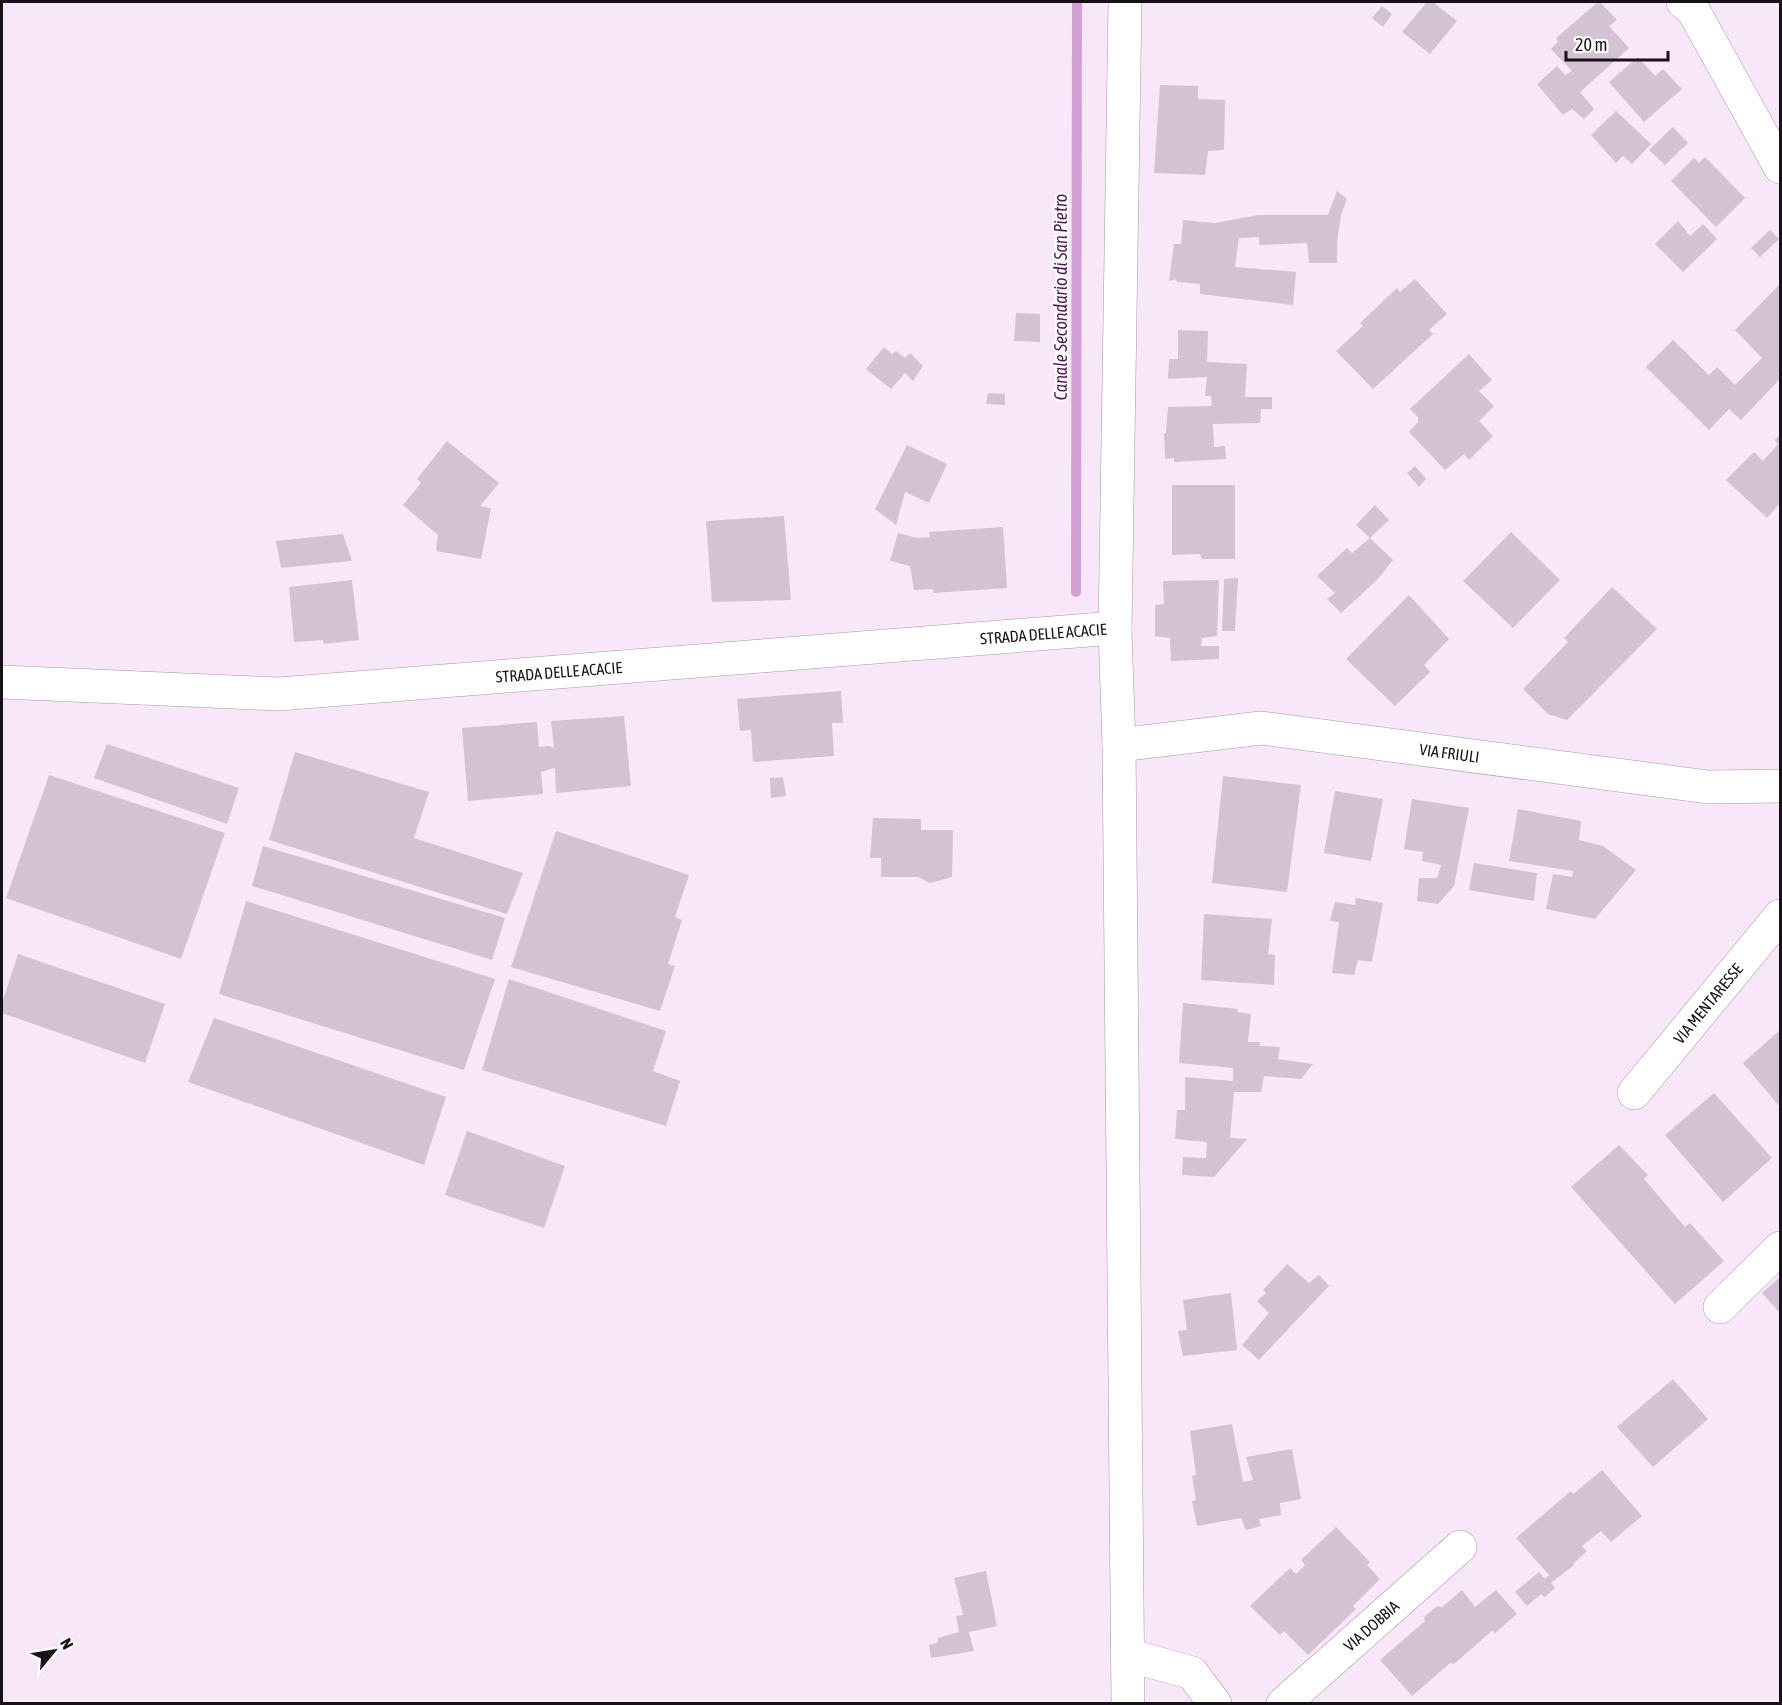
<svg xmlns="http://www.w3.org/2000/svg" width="1782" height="1705" font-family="'Asap Condensed',sans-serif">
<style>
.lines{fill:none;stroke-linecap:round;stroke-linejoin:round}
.stream{stroke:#d1a0d5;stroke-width:10}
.building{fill:#d2c2d3}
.minor-casing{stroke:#a596a6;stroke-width:34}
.minor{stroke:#fff;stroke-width:33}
.labels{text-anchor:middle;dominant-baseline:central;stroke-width:4.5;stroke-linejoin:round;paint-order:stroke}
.street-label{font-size:16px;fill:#181218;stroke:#fff}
.water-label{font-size:18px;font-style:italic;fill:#511757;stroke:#fff}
</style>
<rect width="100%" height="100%" fill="#f8e7f9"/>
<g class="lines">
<path class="stream" d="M 1076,592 L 1077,2"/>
</g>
<path class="building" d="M 1427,2 L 1433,2 L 1457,21 L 1430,54 L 1402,32 Z
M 1598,2 L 1600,2 L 1617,20 L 1609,26 L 1629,48 L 1580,92 L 1594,109 L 1584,119 L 1572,109 L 1563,115 L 1537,84 L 1557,66 L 1565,75 L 1572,71 L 1551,49 L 1558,42 L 1556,38 Z
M 1382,6 L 1392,14 L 1383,27 L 1372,18 Z
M 1638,57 L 1655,76 L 1663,69 L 1682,89 L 1644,122 L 1609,82 Z
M 1160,85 L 1198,86 L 1198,99 L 1225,100 L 1224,150 L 1208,151 L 1205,175 L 1154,173 Z
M 1616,111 L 1651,144 L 1632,164 L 1623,156 L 1616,163 L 1591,135 Z
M 1673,127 L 1688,143 L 1665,165 L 1649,150 Z
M 1705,157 L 1745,198 L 1716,227 L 1671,181 L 1694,158 L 1699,163 Z
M 1337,191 L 1347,199 L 1341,215 L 1337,242 L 1337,263 L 1309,263 L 1307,243 L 1259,245 L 1259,237 L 1239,238 L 1235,267 L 1296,272 L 1293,305 L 1200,294 L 1200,284 L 1177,282 L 1176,279 L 1169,281 L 1174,244 L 1181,244 L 1183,220 L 1215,223 L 1258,215 L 1328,215 Z
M 1678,221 L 1690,236 L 1703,224 L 1717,239 L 1683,272 L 1655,244 Z
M 1770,230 L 1779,239 L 1760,257 L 1751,248 Z
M 1415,279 L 1447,314 L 1429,330 L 1433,334 L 1373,389 L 1336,351 L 1363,326 L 1360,323 L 1397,288 L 1400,292 Z
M 1780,284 L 1780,371 L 1778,373 L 1780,379 L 1741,420 L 1729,409 L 1709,430 L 1646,367 L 1673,340 L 1709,375 L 1717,367 L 1735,385 L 1762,358 L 1735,330 Z
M 1016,313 L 1040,314 L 1040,342 L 1014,341 Z
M 1178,330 L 1208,331 L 1207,362 L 1247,364 L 1245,397 L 1272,397 L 1272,409 L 1261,409 L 1260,423 L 1213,424 L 1214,447 L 1225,446 L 1226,459 L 1174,462 L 1174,458 L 1165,459 L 1164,434 L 1166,432 L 1168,407 L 1212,406 L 1211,396 L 1205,396 L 1207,377 L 1168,379 L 1169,359 L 1178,359 Z
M 884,347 L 892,354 L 896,351 L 905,358 L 910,353 L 923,366 L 913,381 L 905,373 L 891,389 L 866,369 Z
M 1469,354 L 1492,380 L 1479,391 L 1494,406 L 1479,421 L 1493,436 L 1469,460 L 1464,454 L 1445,470 L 1409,432 L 1418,422 L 1418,417 L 1410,409 Z
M 988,393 L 1005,394 L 1005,405 L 986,404 Z
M 1780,434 L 1780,503 L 1767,518 L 1726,480 L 1754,452 L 1763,461 L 1778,444 L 1775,440 Z
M 447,441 L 499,483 L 480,506 L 491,508 L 481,559 L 436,551 L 438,535 L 403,505 L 421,483 L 417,479 Z
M 907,445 L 947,464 L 929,503 L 905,492 L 896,525 L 875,509 Z
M 1415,466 L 1426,479 L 1419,487 L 1407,473 Z
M 1172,485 L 1235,485 L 1235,559 L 1202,559 L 1200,554 L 1172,555 Z
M 1375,505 L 1389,520 L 1370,538 L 1356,525 Z
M 784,516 L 791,600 L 712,602 L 706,521 Z
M 1003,527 L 1007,588 L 933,593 L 933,589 L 914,590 L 910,566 L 890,561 L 898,533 L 917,538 L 930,537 L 929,532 Z
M 1511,532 L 1560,580 L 1513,628 L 1463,581 Z
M 343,534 L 352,561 L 281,568 L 276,541 Z
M 1370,538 L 1393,560 L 1377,580 L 1341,613 L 1327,599 L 1335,593 L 1317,576 L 1347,548 L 1352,553 Z
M 1238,578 L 1235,631 L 1222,631 L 1224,579 Z
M 352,580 L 359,640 L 324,644 L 323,640 L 294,642 L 289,587 Z
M 1219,580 L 1217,636 L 1202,638 L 1201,646 L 1219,646 L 1219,659 L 1171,661 L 1170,638 L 1155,636 L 1155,605 L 1164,604 L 1163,581 Z
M 1612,587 L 1657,629 L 1567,720 L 1548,714 L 1523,689 L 1568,642 L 1564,638 Z
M 1409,595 L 1449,639 L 1424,665 L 1430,672 L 1395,706 L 1346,659 Z
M 841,691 L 843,723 L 832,723 L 834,756 L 753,762 L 751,730 L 740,731 L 737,699 Z
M 624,716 L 631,786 L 556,793 L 555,768 L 541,772 L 543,794 L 468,801 L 462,728 L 537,722 L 539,747 L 549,746 L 554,748 L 551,721 Z
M 107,744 L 239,788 L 227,824 L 94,778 Z
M 295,752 L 429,792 L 414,838 L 523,873 L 507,914 L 269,840 Z
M 49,775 L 225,833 L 181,959 L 6,898 Z
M 1223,776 L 1301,785 L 1287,892 L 1212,883 Z
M 783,777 L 786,796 L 771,798 L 770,778 Z
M 1335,791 L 1383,799 L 1371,861 L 1324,853 Z
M 1412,799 L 1469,808 L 1454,886 L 1438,904 L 1417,901 L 1419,878 L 1437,878 L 1441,865 L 1422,861 L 1423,852 L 1404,849 Z
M 1518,809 L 1581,821 L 1579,840 L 1603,846 L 1636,870 L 1595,919 L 1546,909 L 1553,874 L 1572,877 L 1573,871 L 1509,861 Z
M 873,818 L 921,819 L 921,830 L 953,830 L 952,877 L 930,883 L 918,877 L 881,877 L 881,858 L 870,858 Z
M 556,831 L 689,875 L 675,917 L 682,920 L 668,964 L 675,966 L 660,1011 L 511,967 Z
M 263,846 L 505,918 L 492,960 L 252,886 Z
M 1474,863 L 1537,873 L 1534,901 L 1469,890 Z
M 1356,898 L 1383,903 L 1372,962 L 1358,960 L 1354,975 L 1332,973 L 1339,922 L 1330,921 L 1335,902 L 1355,905 Z
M 246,901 L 495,979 L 464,1070 L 219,994 Z
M 1204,914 L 1272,919 L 1268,954 L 1275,955 L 1274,985 L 1201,980 Z
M 18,954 L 165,1004 L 145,1063 L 2,1013 L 2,1003 Z
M 509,979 L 666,1031 L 653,1071 L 680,1081 L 666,1126 L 482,1070 Z
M 1183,1003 L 1238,1009 L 1237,1012 L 1251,1014 L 1248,1042 L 1260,1042 L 1259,1046 L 1280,1047 L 1278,1059 L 1313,1064 L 1301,1079 L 1264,1076 L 1261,1092 L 1234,1092 L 1230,1138 L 1247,1139 L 1214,1177 L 1182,1175 L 1183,1157 L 1206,1158 L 1207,1142 L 1175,1139 L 1177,1110 L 1185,1110 L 1185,1077 L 1233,1081 L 1233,1068 L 1179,1063 Z
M 214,1018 L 446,1097 L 424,1165 L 188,1082 Z
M 1780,1030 L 1780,1107 L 1743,1063 Z
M 1714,1093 L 1772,1158 L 1723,1202 L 1665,1135 Z
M 467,1131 L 565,1166 L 544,1228 L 445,1195 Z
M 1619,1145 L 1648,1175 L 1644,1179 L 1685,1227 L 1690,1223 L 1724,1261 L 1675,1304 L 1571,1187 Z
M 1287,1264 L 1309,1283 L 1319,1275 L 1329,1286 L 1259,1360 L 1242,1345 L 1269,1313 L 1257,1301 L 1266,1293 L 1263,1290 Z
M 1780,1277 L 1780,1313 L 1762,1293 Z
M 1231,1293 L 1237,1350 L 1183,1356 L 1178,1331 L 1187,1330 L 1183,1300 Z
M 1673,1379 L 1708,1419 L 1653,1467 L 1617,1427 Z
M 1232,1424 L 1243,1482 L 1253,1480 L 1246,1457 L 1292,1449 L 1301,1499 L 1280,1503 L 1281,1515 L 1259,1519 L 1261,1526 L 1246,1530 L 1241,1518 L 1197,1526 L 1192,1501 L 1196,1500 L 1192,1476 L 1196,1475 L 1190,1431 Z
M 1602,1470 L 1642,1516 L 1611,1542 L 1601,1531 L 1582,1546 L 1587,1551 L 1574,1563 L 1574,1565 L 1551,1583 L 1555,1588 L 1545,1597 L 1541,1594 L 1527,1606 L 1515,1592 L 1539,1572 L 1545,1579 L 1549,1575 L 1516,1538 L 1571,1491 L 1573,1494 Z
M 1336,1527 L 1370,1562 L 1367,1565 L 1380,1579 L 1353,1606 L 1356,1609 L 1308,1655 L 1284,1631 L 1280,1635 L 1250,1606 L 1290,1568 L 1296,1574 L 1305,1565 L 1301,1560 Z
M 986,1571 L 997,1626 L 969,1632 L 974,1651 L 931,1658 L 929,1645 L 938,1642 L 938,1638 L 959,1632 L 956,1616 L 963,1615 L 954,1578 Z
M 1462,1590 L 1475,1607 L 1496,1590 L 1517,1614 L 1494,1634 L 1493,1630 L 1454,1664 L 1450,1663 L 1412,1696 L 1380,1660 L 1425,1621 L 1424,1617 L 1437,1606 L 1442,1607 Z"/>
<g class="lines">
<defs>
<g id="minor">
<path d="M 1125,2 L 1115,631 L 1119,745 L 1128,1704"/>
<path d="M 1683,2 L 1693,10 L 1780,167"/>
<path id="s1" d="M 2,682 L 279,694 L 1115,628"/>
<path id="s2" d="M 1119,745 L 1261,728 L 1708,787 L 1780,786"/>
<path id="s3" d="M 1634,1093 L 1780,916"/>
<path d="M 1720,1307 L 1780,1248"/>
<path d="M 1128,1655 L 1192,1673 L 1215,1704"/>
<path id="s4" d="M 1283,1704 L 1460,1547"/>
</g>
</defs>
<use href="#minor" class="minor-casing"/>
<use href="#minor" class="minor"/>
</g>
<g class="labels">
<g class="street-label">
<text stroke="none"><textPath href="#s1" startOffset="1044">STRADA DELLE ACACIE</textPath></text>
<text stroke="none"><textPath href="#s1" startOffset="558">STRADA DELLE ACACIE</textPath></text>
<text stroke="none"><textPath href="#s2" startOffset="333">VIA FRIULI</textPath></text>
<text stroke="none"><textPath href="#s3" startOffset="116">VIA MENTARESSE</textPath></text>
<text stroke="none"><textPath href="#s4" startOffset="118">VIA DOBBIA</textPath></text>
</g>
<g class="water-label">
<text transform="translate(1060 297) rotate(-90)">Canale Secondario di San Pietro</text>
</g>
</g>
<rect width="1782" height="1705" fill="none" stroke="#181218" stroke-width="6"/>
<g transform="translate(54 1651) rotate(60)" stroke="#ffffff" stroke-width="4.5" paint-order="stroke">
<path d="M0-4.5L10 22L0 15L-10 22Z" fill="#181218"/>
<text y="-9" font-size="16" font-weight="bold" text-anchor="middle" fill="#181218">N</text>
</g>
<path d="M1566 51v9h102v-9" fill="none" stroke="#181218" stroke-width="3"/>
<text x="1575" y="51" font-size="18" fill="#181218" stroke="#ffffff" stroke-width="4.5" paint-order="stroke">20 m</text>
</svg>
